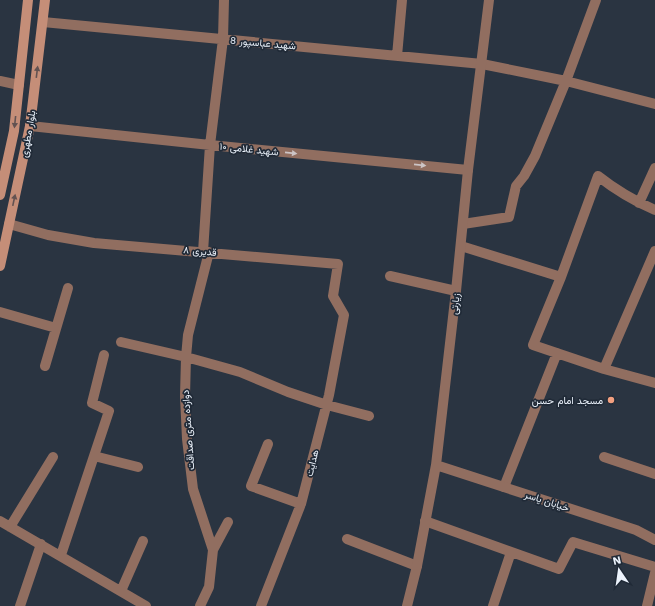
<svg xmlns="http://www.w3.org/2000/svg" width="655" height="606" font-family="'Work Sans',Vazirmatn,sans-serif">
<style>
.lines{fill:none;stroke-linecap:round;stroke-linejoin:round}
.minor{stroke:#916e60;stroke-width:10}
.tertiary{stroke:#916e60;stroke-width:10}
.secondary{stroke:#c58e78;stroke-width:10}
.oneway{fill:#625251}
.oneway2{fill:#ccc4c5}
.poi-dot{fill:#f2a080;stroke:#202a37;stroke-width:1.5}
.labels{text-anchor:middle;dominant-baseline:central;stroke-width:3.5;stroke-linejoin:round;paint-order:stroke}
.street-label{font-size:10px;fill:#ecf3fc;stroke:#202a37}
.poi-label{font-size:10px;fill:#ecf3fc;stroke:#202a37;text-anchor:end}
</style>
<rect width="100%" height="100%" fill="#2a3441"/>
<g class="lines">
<path class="minor" d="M 43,22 L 482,64 L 566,81 L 655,104
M 397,56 L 402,0
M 0,81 L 19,85
M 30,126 L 210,145 L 468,170
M 639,203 L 655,168
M 655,210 C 632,200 617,191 598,176 L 561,277 L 533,345 L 604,369 L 655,383
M 9,224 L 48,235 L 94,243 L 338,264 L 333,296 L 344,315 L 329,395 L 301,504 L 261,606
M 463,224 L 509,217 L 516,186 L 524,176 L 535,156 L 566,81 L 596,0
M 461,246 L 561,277
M 203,252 L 210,145 L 223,39 L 224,0
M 390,276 L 456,291
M 0,312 L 56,328
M 121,342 L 186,357 L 240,372 L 288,392 L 327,405 L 369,416
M 45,366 L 68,288
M 604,369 L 655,251
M 268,444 L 251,486 L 301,504
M 94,456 L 138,467
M 604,457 L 655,474
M 504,487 L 557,353
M 0,521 L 146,606
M 425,521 L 559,569 L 573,542 L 655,567
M 10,527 L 53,457
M 347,539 L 417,566
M 213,550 L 228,522
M 61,555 L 109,411 L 92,403 L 104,355
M 121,591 L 143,541
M 20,606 L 41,544
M 200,606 L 209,587 L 213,550 L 193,489 L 187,439 L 185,396 L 186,357 L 188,335 L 209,252
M 493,606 L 511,552
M 647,606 L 655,573"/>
<path class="tertiary" d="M 436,465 L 636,530 L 655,540
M 407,606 L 417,566 L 436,465 L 456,291 L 468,170 L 489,0"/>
<path class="secondary" d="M 0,195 L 14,131 L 28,0
M 0,266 L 30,126 L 45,0"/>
</g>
<defs><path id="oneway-solid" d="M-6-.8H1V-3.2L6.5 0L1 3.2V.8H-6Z"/></defs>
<g class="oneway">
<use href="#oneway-solid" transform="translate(37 72) rotate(-83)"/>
<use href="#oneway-solid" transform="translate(15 122) rotate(96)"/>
<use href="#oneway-solid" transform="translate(14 200) rotate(-78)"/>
</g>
<g class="oneway2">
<use href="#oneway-solid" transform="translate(291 153) rotate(6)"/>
<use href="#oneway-solid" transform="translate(420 165) rotate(6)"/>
</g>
<circle class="poi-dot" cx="611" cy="400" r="4"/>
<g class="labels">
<g class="street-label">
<text transform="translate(263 43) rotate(5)">شهید عباسپور 8</text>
<text transform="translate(28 134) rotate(-80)">بلوار مطهری</text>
<text transform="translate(249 149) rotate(6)">شهید غلامی ۱۰</text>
<text transform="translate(200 251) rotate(5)">قدیری ۸</text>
<text transform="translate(455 304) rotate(-84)">زیارتی</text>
<text transform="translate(188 430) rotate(-94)">دوازده متری صداقت</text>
<text transform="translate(312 463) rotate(-76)">هدایت</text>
<text transform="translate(547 501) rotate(18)">خیابان یاسر</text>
</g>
<g class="poi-label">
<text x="603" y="400">مسجد امام حسن</text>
</g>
</g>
<g transform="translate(619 570) rotate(347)" stroke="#202a37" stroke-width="3" paint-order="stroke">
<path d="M0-3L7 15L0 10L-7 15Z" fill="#ecf3fc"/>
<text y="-6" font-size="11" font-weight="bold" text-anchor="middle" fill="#ecf3fc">N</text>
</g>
</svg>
